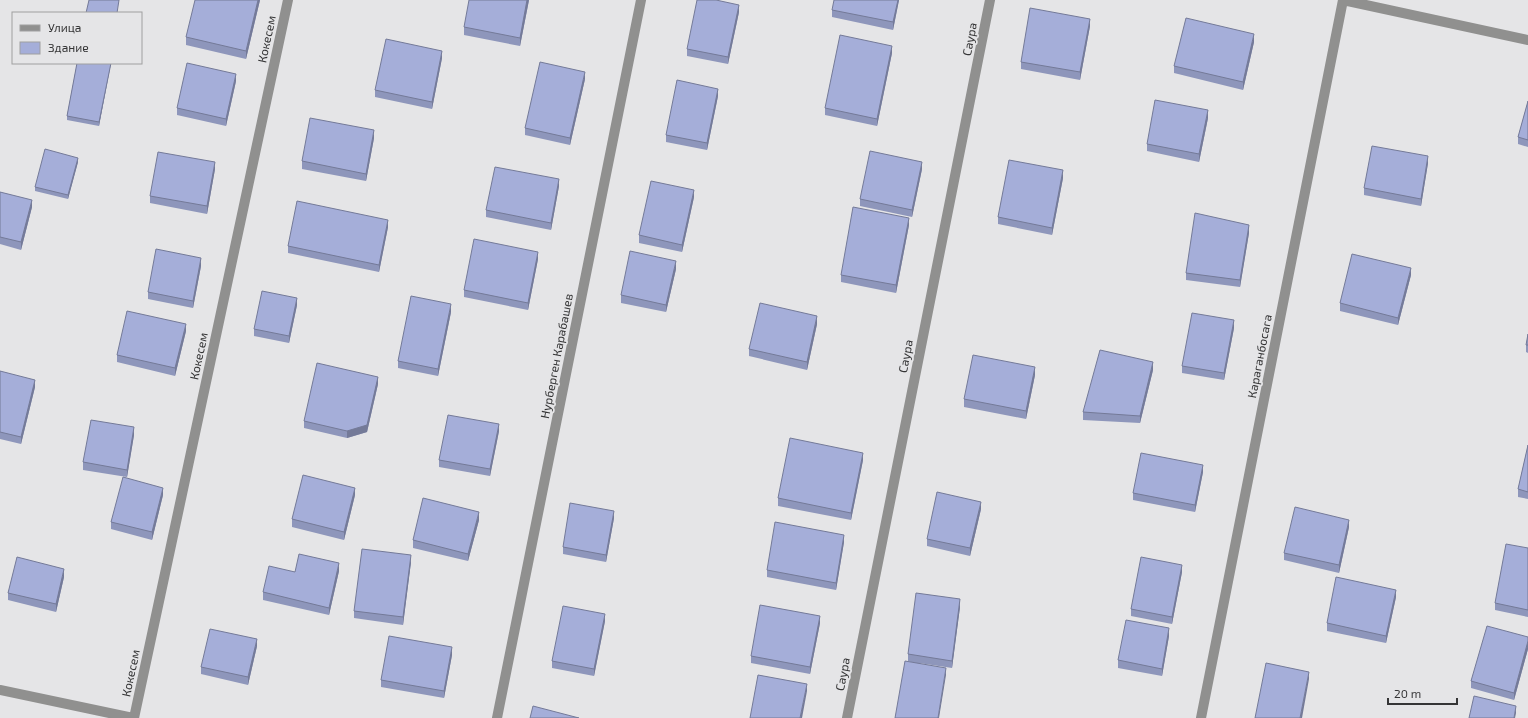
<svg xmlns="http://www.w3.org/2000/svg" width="1528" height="718" font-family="'Exo 2',sans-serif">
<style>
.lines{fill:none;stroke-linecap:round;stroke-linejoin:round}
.minor{stroke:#90908f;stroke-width:10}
.wall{fill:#8e96bb}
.shaded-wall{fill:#747a98}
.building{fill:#a5aed9;stroke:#747a98}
.labels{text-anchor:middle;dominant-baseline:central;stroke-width:3.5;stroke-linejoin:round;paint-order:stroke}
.street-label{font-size:12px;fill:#353536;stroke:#e5e5e7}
</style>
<rect width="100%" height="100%" fill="#e5e5e7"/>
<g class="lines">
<path class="minor" d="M 1343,0 L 1528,40
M 0,690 L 133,718
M 134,718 L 288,0
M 497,718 L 641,0
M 847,718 L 990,0
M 1201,718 L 1343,0"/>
</g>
<path class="wall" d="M 260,0 L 246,59 L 186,45 L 186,37 Z
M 529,0 L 520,46 L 464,35 L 464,27 Z
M 899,0 L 893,30 L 832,17 L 832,10 Z
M 739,12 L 728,64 L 687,56 L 687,49 Z
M 1090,26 L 1080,80 L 1021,69 L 1021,62 Z
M 1254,42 L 1243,90 L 1174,73 L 1174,66 Z
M 892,53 L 877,126 L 825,115 L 825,108 Z
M 442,58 L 432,109 L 375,97 L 375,90 Z
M 77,63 L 111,63 L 99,126 L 67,120 L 67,116 Z
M 585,79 L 570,145 L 525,135 L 525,128 Z
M 236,81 L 226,126 L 177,115 L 177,108 Z
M 718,96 L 707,150 L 666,142 L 666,135 Z
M 1528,101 L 1528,147 L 1518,144 L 1518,137 Z
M 1208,118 L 1199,162 L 1147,151 L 1147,144 Z
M 374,138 L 366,181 L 302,169 L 302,161 Z
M 78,162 L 68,199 L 35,191 L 35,187 Z
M 1428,163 L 1421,206 L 1364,195 L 1364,188 Z
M 215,169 L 207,214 L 150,203 L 150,196 Z
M 922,169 L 912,217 L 860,206 L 860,199 Z
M 1063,178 L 1052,235 L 998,224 L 998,217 Z
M 559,186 L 551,230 L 486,217 L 486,210 Z
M 0,192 L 32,207 L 21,250 L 0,244 Z
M 694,197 L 682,252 L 639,243 L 639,235 Z
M 909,225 L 896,293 L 841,282 L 841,275 Z
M 388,227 L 379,272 L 288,253 L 288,246 Z
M 1249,233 L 1240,287 L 1186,280 L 1186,273 Z
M 538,259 L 528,310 L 464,297 L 464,290 Z
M 201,266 L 193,308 L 148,299 L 148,292 Z
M 676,269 L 666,312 L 621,303 L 621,295 Z
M 1411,275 L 1398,325 L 1340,311 L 1340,303 Z
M 297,305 L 289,343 L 254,336 L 254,329 Z
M 451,312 L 438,376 L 398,368 L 398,361 Z
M 817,324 L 807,370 L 749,356 L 749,349 Z
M 1234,328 L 1224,380 L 1182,373 L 1182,366 Z
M 186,331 L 175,376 L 117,362 L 117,355 Z
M 1528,334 L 1528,353 L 1526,352 L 1526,345 Z
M 1153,370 L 1140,423 L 1083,420 L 1083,412 Z
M 0,371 L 35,387 L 21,444 L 0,439 Z
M 1035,375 L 1026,419 L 964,407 L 964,399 Z
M 378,384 L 367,432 L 347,438 L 304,428 L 304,421 Z
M 499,431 L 490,476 L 439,467 L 439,460 Z
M 134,435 L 127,477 L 83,470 L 83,462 Z
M 1528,445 L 1528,499 L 1518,497 L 1518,489 Z
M 863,460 L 851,520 L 778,506 L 778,498 Z
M 1203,472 L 1195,512 L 1133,500 L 1133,493 Z
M 163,495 L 152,540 L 111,529 L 111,522 Z
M 355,495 L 344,540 L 292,527 L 292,519 Z
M 981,509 L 970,556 L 927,546 L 927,539 Z
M 614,518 L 606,562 L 563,554 L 563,547 Z
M 479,520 L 468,561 L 413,548 L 413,540 Z
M 1349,527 L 1339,573 L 1284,560 L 1284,553 Z
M 844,542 L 836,590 L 767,577 L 767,570 Z
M 1528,548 L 1528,617 L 1495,610 L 1495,603 Z
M 411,562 L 403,625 L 354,618 L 354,611 Z
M 339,571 L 329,615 L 263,600 L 263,592 L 295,572 Z
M 1182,572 L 1172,624 L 1131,616 L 1131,609 Z
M 64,577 L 56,612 L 8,600 L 8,593 Z
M 1396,597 L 1386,643 L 1327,631 L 1327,623 Z
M 960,607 L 952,668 L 919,663 L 946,675 L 908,661 L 908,654 Z
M 605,621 L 594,676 L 552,668 L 552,661 Z
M 820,623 L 810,674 L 751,663 L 751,656 Z
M 1169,636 L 1162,676 L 1118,668 L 1118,660 Z
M 1528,637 L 1528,649 L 1514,700 L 1471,688 L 1471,681 Z
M 257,646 L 248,685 L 201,674 L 201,667 Z
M 452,655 L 444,698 L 381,687 L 381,680 Z"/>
<path class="shaded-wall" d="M 258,0 L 260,0 L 246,59 L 246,51 Z
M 527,0 L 529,0 L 520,46 L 520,38 Z
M 898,0 L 899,0 L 893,30 L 893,22 Z
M 739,5 L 739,12 L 728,64 L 728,57 Z
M 1090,19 L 1090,26 L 1080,80 L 1080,72 Z
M 1254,34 L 1254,42 L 1243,90 L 1243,82 Z
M 892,46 L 892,53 L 877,126 L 877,119 Z
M 442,51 L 442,58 L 432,109 L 432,102 Z
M 111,63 L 99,126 L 99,122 Z
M 585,72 L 585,79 L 570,145 L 570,138 Z
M 236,74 L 236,81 L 226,126 L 226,119 Z
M 718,89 L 718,96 L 707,150 L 707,143 Z
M 1208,110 L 1208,118 L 1199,162 L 1199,154 Z
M 374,130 L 374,138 L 366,181 L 366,174 Z
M 1428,156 L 1428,163 L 1421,206 L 1421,199 Z
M 78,158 L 78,162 L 68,199 L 68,195 Z
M 215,162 L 215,169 L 207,214 L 207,206 Z
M 922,162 L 922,169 L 912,217 L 912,210 Z
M 1063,170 L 1063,178 L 1052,235 L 1052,228 Z
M 559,179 L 559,186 L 551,230 L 551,223 Z
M 694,190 L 694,197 L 682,252 L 682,245 Z
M 32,200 L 32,207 L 21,250 L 21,242 Z
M 909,218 L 909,225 L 896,293 L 896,285 Z
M 388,220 L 388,227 L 379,272 L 379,265 Z
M 1249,225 L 1249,233 L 1240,287 L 1240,280 Z
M 538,252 L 538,259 L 528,310 L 528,303 Z
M 201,258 L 201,266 L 193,308 L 193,301 Z
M 676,261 L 676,269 L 666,312 L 666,305 Z
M 1411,268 L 1411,275 L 1398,325 L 1398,318 Z
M 297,298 L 297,305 L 289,343 L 289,336 Z
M 451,304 L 451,312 L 438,376 L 438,369 Z
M 817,316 L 817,324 L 807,370 L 807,362 Z
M 1234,320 L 1234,328 L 1224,380 L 1224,373 Z
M 186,324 L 186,331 L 175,376 L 175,368 Z
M 1153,362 L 1153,370 L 1140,423 L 1140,416 Z
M 1035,367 L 1035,375 L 1026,419 L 1026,411 Z
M 378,377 L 378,384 L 367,432 L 347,438 L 347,431 Z
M 35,380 L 35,387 L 21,444 L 21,437 Z
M 499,424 L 499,431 L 490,476 L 490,469 Z
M 134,427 L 134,435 L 127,477 L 127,470 Z
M 863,453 L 863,460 L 851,520 L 851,513 Z
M 1203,465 L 1203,472 L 1195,512 L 1195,505 Z
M 163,488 L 163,495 L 152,540 L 152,532 Z
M 355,488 L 355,495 L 344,540 L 344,532 Z
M 981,502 L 981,509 L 970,556 L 970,548 Z
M 614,511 L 614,518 L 606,562 L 606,555 Z
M 479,512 L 479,520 L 468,561 L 468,554 Z
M 1349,520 L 1349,527 L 1339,573 L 1339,565 Z
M 844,535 L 844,542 L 836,590 L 836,583 Z
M 411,555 L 411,562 L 403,625 L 403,617 Z
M 339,563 L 339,571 L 329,615 L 329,608 Z
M 1182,565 L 1182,572 L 1172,624 L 1172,617 Z
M 64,569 L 64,577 L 56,612 L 56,604 Z
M 1396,590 L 1396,597 L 1386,643 L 1386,636 Z
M 960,599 L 960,607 L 952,668 L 952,661 Z
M 605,614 L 605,621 L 594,676 L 594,669 Z
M 820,616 L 820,623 L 810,674 L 810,667 Z
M 1169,628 L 1169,636 L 1162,676 L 1162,669 Z
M 257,639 L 257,646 L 248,685 L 248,677 Z
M 1528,641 L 1528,649 L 1514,700 L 1514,693 Z
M 452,647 L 452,655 L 444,698 L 444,691 Z
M 946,668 L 946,675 L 939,718 L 938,718 Z
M 1309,672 L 1309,679 L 1302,718 L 1300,718 Z
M 807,684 L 807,691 L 802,718 L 800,718 Z
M 1516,706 L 1516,713 L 1515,718 L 1514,718 Z"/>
<path class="building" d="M 89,0 L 119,0 L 117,13 L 86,13 Z
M 195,0 L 258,0 L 246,51 L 186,37 Z
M 469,0 L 527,0 L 520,38 L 464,27 Z
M 697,0 L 716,0 L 739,5 L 728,57 L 687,49 Z
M 834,0 L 898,0 L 893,22 L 832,10 Z
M 1030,8 L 1090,19 L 1080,72 L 1021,62 Z
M 1186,18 L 1254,34 L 1243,82 L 1174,66 Z
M 840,35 L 892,46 L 877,119 L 825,108 Z
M 386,39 L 442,51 L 432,102 L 375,90 Z
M 540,62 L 585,72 L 570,138 L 525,128 Z
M 77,63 L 111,63 L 99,122 L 67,116 Z
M 187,63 L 236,74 L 226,119 L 177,108 Z
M 677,80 L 718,89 L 707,143 L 666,135 Z
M 1155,100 L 1208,110 L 1199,154 L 1147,144 Z
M 1528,101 L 1528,140 L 1518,137 Z
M 310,118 L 374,130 L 366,174 L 302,161 Z
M 1372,146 L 1428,156 L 1421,199 L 1364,188 Z
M 45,149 L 78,158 L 68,195 L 35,187 Z
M 870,151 L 922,162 L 912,210 L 860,199 Z
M 158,152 L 215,162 L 207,206 L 150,196 Z
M 1009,160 L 1063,170 L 1052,228 L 998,217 Z
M 495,167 L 559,179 L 551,223 L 486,210 Z
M 651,181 L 694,190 L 682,245 L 639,235 Z
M 0,192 L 32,200 L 21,242 L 0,237 Z
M 297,201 L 388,220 L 379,265 L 288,246 Z
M 853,207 L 909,218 L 896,285 L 841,275 Z
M 1195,213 L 1249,225 L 1240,280 L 1186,273 Z
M 474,239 L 538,252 L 528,303 L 464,290 Z
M 156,249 L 201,258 L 193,301 L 148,292 Z
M 630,251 L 676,261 L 666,305 L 621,295 Z
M 1352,254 L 1411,268 L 1398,318 L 1340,303 Z
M 262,291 L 297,298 L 289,336 L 254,329 Z
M 411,296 L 451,304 L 438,369 L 398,361 Z
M 760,303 L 817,316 L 807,362 L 749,349 Z
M 127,311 L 186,324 L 175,368 L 117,355 Z
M 1192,313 L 1234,320 L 1224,373 L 1182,366 Z
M 1528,334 L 1528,345 L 1526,345 Z
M 1100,350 L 1153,362 L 1140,416 L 1083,412 Z
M 973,355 L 1035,367 L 1026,411 L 964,399 Z
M 317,363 L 378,377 L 367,425 L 347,431 L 304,421 Z
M 0,371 L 35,380 L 21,437 L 0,432 Z
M 448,415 L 499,424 L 490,469 L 439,460 Z
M 91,420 L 134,427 L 127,470 L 83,462 Z
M 790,438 L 863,453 L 851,513 L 778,498 Z
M 1528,445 L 1528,492 L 1518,489 Z
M 1141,453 L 1203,465 L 1195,505 L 1133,493 Z
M 303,475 L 355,488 L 344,532 L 292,519 Z
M 123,477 L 163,488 L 152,532 L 111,522 Z
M 937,492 L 981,502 L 970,548 L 927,539 Z
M 423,498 L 479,512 L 468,554 L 413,540 Z
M 570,503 L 614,511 L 606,555 L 563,547 Z
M 1295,507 L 1349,520 L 1339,565 L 1284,553 Z
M 775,522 L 844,535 L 836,583 L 767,570 Z
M 1506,544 L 1528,548 L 1528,610 L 1495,603 Z
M 362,549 L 411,555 L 403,617 L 354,611 Z
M 299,554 L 339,563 L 329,608 L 263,592 L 269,566 L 295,572 Z
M 17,557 L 64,569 L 56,604 L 8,593 Z
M 1141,557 L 1182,565 L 1172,617 L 1131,609 Z
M 1336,577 L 1396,590 L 1386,636 L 1327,623 Z
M 916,593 L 960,599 L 952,661 L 908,654 Z
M 760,605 L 820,616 L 810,667 L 751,656 Z
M 563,606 L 605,614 L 594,669 L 552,661 Z
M 1126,620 L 1169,628 L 1162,669 L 1118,660 Z
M 1487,626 L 1528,637 L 1528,641 L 1514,693 L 1471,681 Z
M 210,629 L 257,639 L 248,677 L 201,667 Z
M 389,636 L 452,647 L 444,691 L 381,680 Z
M 905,661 L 946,668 L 938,718 L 895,718 Z
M 1266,663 L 1309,672 L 1300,718 L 1255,718 Z
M 758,675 L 807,684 L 800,718 L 750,718 Z
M 1474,696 L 1516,706 L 1514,718 L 1469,718 Z
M 533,706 L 579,718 L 530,718 Z"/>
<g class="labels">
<g class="street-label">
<text transform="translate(266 39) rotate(-78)">Кокесем</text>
<text transform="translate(969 39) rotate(-79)">Саура</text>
<text transform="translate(198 356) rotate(-78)">Кокесем</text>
<text transform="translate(556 356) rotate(-79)">Нурберген Карабашев</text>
<text transform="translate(905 356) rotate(-79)">Саура</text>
<text transform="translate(1259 356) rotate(-79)">Караганбосага</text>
<text transform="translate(130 673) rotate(-78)">Кокесем</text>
<text transform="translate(842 674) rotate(-79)">Саура</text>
</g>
</g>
<rect x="12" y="12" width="130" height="52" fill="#e5e5e7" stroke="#9f9fa0"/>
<rect x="20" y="25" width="20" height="6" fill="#90908f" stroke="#9f9fa0"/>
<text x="48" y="32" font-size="12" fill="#353536">Улица</text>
<rect x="20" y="42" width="20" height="12" fill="#a5aed9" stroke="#9f9fa0"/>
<text x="48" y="52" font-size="12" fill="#353536">Здание</text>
<path d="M1388 698v6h69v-6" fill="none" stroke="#353536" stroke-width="2"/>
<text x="1394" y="698" font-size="12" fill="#353536" stroke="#e5e5e7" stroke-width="3" paint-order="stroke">20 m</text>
</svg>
